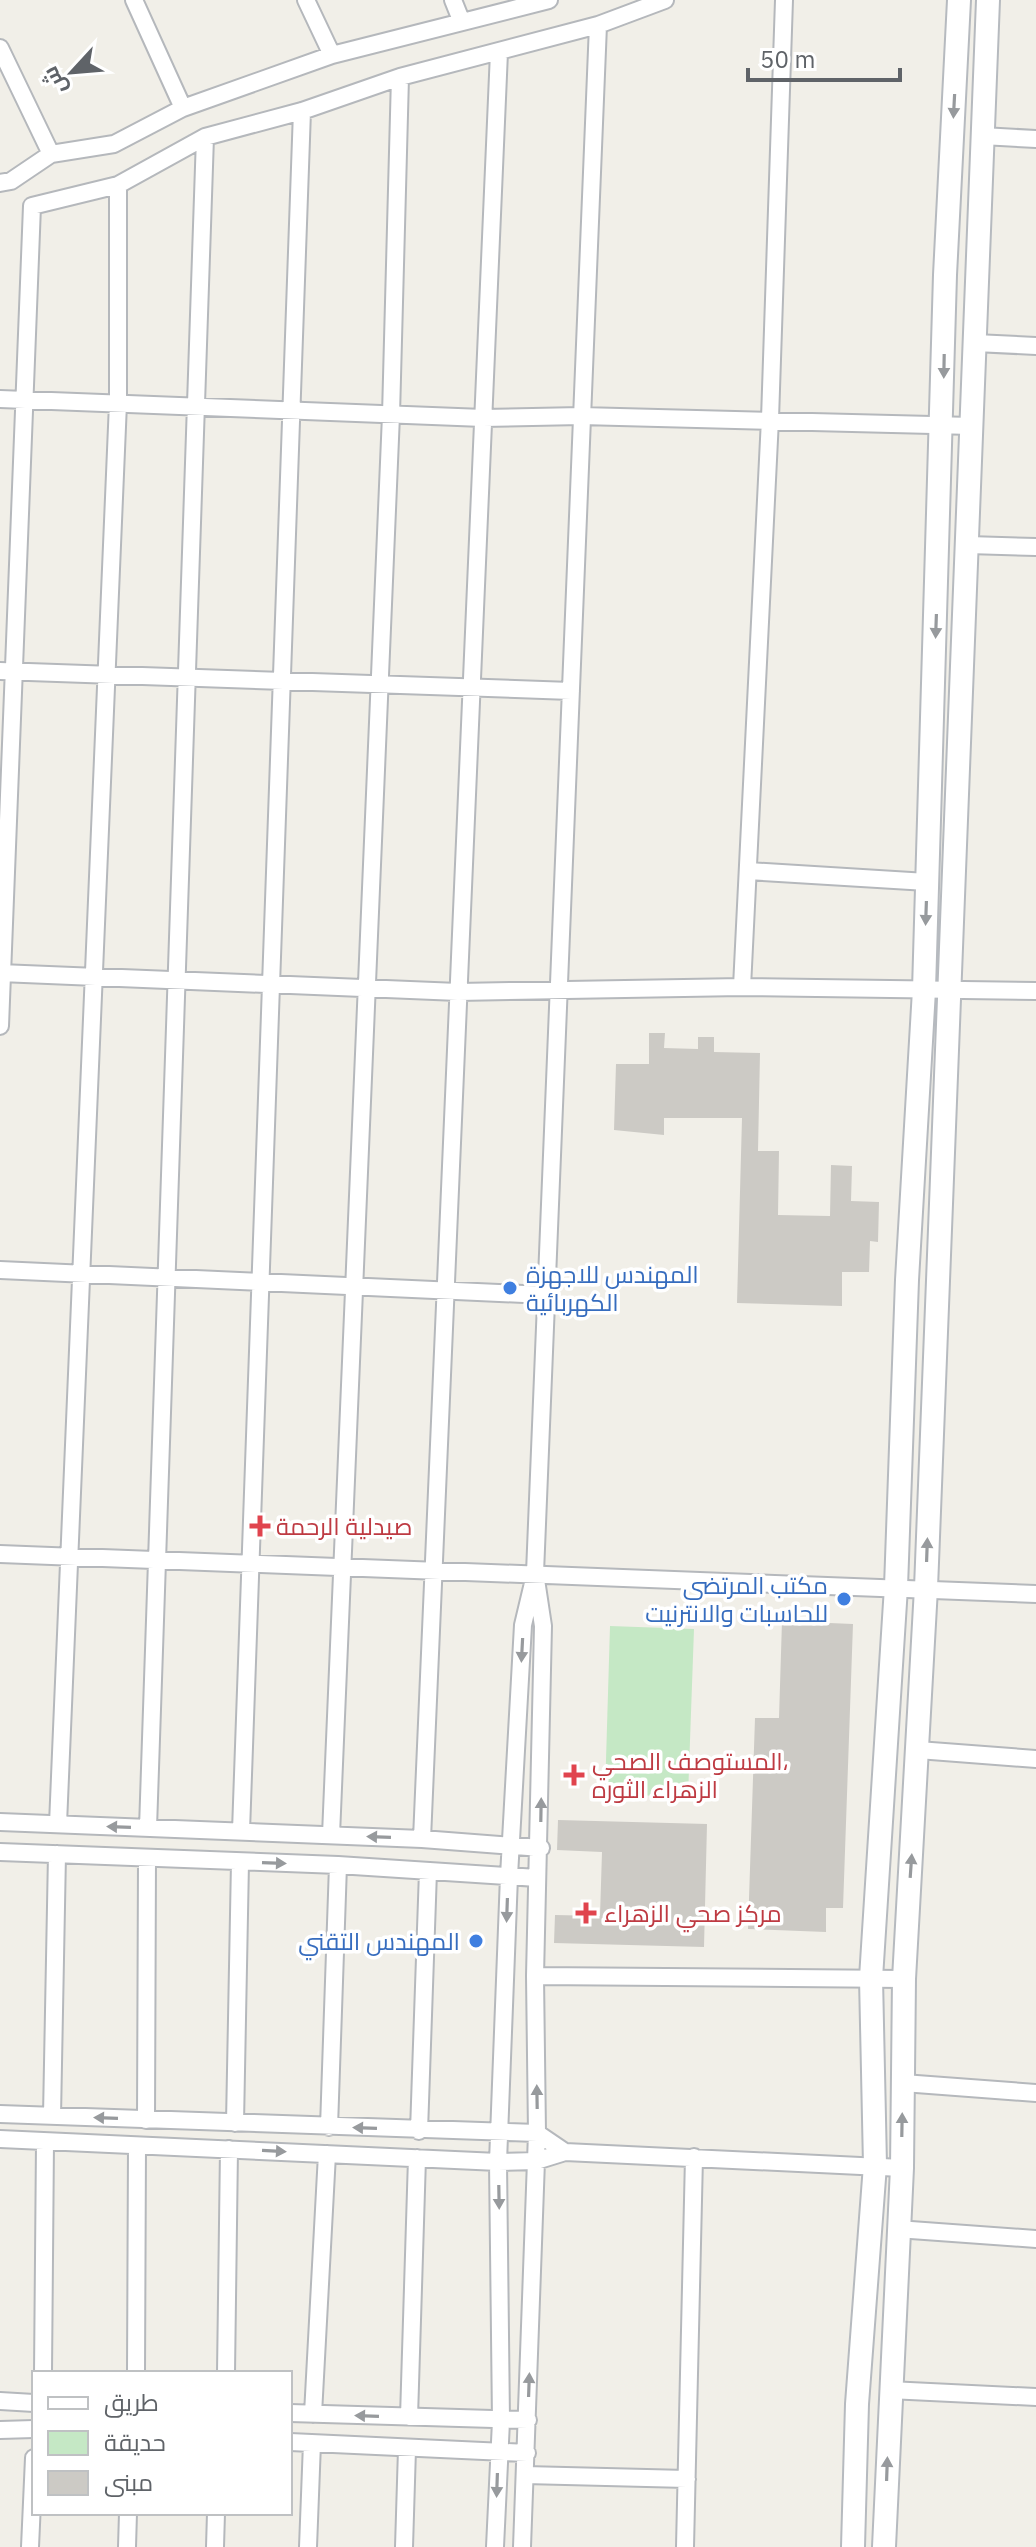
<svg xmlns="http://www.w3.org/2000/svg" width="1036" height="2547" font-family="'IBM Plex Sans',Cairo,sans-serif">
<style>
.green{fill:#c5e8c5}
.building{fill:#cccac5}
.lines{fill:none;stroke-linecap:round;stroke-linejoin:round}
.street-casing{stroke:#b5b8bc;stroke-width:20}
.secondary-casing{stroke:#b6babf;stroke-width:26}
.street{stroke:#fff;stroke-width:16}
.secondary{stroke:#fff;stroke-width:22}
.oneway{fill:#979a9d}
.shop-dot{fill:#3f7fe0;stroke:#fff;stroke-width:3}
.health-dot{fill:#e0444e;stroke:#fff;stroke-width:3}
.labels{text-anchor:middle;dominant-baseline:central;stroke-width:7;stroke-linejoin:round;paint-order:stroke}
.shop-label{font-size:24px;fill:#366cbe;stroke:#fff;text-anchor:end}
.health-label{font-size:24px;fill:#be3a42;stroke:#fff;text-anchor:start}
</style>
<rect width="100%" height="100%" fill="#f1efe8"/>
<path class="green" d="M 610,1626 L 694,1629 L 688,1797 L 605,1794 Z"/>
<path class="building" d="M 649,1033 L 665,1033 L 664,1048 L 698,1049 L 698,1037 L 714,1037 L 714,1052 L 760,1053 L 758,1151 L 779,1151 L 778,1215 L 830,1216 L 831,1165 L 852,1166 L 851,1201 L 879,1202 L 878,1242 L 870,1241 L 869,1272 L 842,1272 L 842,1306 L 737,1303 L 742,1118 L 664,1118 L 664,1135 L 614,1130 L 616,1064 L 649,1064 Z
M 782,1621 L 853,1624 L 843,1908 L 826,1908 L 826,1932 L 748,1929 L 755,1718 L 779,1718 Z
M 558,1820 L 707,1824 L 704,1947 L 554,1943 L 555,1915 L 600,1916 L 602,1852 L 557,1850 Z"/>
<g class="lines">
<defs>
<path id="street" d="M 134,0 L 183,108
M 306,0 L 332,55
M 453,0 L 461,20
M 0,48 L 51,154
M 982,136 L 1036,139
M 0,183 L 11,181 L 51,154 L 114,144 L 183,108 L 332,55 L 549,0
M 975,343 L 1036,346
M 0,399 L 483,418 L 581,416 L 972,426
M 968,545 L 1036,547
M 0,671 L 571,691
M 748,871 L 927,882
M 0,973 L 458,992 L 742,987 L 1036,991
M 742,987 L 770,419 L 784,0
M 0,1026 L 32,206 L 118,185 L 205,137 L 302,111 L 400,77 L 598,25 L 665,0
M 0,1270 L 545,1295
M 0,1554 L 1036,1594
M 918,1750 L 1036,1759
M 0,1822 L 422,1839 L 541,1848
M 58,1824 L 118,403 L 118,185
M 148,1828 L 205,137
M 241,1831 L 302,111
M 331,1835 L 391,415 L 400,77
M 422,1839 L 499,52
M 0,1852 L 338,1865 L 537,1878
M 535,1976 L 904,1979
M 903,2083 L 1036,2093
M 0,2114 L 537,2133 L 565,2152
M 52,2116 L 57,1854
M 146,2120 L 147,1859
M 235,2123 L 240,1862
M 329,2127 L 338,1865
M 419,2131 L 428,1871
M 0,2139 L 498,2162 L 536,2161 L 565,2152 L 902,2168
M 897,2229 L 1036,2239
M 43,2373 L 45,2142
M 136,2373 L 137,2146
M 226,2373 L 229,2149
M 889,2390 L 1036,2397
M 0,2401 L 34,2403
M 290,2413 L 528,2420
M 313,2414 L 327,2154
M 409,2417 L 417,2158
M 0,2430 L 34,2429
M 290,2442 L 527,2453
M 525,2475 L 687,2479
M 30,2547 L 34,2458
M 127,2547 L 128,2513
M 215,2547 L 216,2513
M 308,2547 L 312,2443
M 404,2547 L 407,2449
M 495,2547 L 501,2421 L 498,2162 L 509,1876 L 523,1625 L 533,1583
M 522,2547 L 537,2133 L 535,1976 L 543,1626 L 535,1573 L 598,25
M 685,2547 L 694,2157"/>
<path id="secondary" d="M 853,2547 L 857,2404 L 875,2165 L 871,1978 L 896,1587 L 907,1280 L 924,990 L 945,275 L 959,0
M 884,2547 L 902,2168 L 904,1979 L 926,1588 L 988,0"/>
</defs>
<use href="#street" class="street-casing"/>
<use href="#secondary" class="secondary-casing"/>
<use href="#street" class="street"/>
<use href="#secondary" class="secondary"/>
</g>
<defs><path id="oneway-solid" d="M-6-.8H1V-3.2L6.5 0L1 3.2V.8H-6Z" transform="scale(2)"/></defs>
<g class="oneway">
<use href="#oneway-solid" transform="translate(954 106) rotate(93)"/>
<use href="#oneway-solid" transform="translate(944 366) rotate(91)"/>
<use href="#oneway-solid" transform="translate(936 626) rotate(92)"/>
<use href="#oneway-solid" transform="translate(926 913) rotate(92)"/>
<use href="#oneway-solid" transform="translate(927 1550) rotate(-88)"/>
<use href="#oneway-solid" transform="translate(522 1650) rotate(93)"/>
<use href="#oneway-solid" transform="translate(541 1810) rotate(-89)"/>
<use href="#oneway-solid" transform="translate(119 1827) rotate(-178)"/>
<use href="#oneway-solid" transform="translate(379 1837) rotate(-178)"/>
<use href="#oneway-solid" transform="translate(274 1863) rotate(2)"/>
<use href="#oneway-solid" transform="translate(911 1866) rotate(-86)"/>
<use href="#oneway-solid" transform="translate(507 1910) rotate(92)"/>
<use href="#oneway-solid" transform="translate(537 2097) rotate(-91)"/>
<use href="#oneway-solid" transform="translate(106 2118) rotate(-178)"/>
<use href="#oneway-solid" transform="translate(902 2125) rotate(-89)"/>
<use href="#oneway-solid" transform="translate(365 2128) rotate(-178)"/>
<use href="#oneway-solid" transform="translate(274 2151) rotate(3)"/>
<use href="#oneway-solid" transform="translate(499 2197) rotate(89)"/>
<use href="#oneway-solid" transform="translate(529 2385) rotate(-88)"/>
<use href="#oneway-solid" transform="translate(367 2416) rotate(-178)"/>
<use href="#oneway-solid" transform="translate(887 2469) rotate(-88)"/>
<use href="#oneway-solid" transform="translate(497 2485) rotate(92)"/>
</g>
<g class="shop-dot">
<circle cx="510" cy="1288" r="8"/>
<circle cx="844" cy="1599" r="8"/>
<circle cx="476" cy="1941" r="8"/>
</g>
<g class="health-dot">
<path d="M256 1514h8v8h8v8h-8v8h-8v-8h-8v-8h8z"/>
<path d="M570 1763h8v8h8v8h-8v8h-8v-8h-8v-8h8z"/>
<path d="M582 1901h8v8h8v8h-8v8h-8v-8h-8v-8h8z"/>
</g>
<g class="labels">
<g class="shop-label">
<text x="526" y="1274" text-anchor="start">المهندس للاجهزة<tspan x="526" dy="28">الكهربائية</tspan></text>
<text x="828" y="1585">مكتب المرتضى<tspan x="828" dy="28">للحاسبات والانترنيت</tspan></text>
<text x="460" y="1941">المهندس التقني</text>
</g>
<g class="health-label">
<text x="276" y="1526">صيدلية الرحمة</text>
<text x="592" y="1761">المستوصف الصحي،<tspan x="592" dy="28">الزهراء الثوره</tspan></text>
<text x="604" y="1913">مركز صحي الزهراء</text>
</g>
</g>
<rect x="32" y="2371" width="260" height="144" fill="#ffffff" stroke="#bfc1c3" stroke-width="2"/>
<rect x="48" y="2397" width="40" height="12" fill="#ffffff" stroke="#bfc1c3" stroke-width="2"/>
<text x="104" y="2411" font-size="24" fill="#5f6368">طريق</text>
<rect x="48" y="2431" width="40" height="24" fill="#c5e8c5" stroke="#bfc1c3" stroke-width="2"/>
<text x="104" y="2451" font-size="24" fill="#5f6368">حديقة</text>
<rect x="48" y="2471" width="40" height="24" fill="#cccac5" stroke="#bfc1c3" stroke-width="2"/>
<text x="104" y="2491" font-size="24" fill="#5f6368">مبنى</text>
<g transform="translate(72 72) rotate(244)" stroke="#ffffff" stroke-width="6" paint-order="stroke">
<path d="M0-6L14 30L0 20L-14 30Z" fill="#5f6368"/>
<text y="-12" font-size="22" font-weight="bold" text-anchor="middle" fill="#5f6368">ش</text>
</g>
<path d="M748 68v12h152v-12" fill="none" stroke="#5f6368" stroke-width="4"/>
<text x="760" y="68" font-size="24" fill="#5f6368" stroke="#ffffff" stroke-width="6" paint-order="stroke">50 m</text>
</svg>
